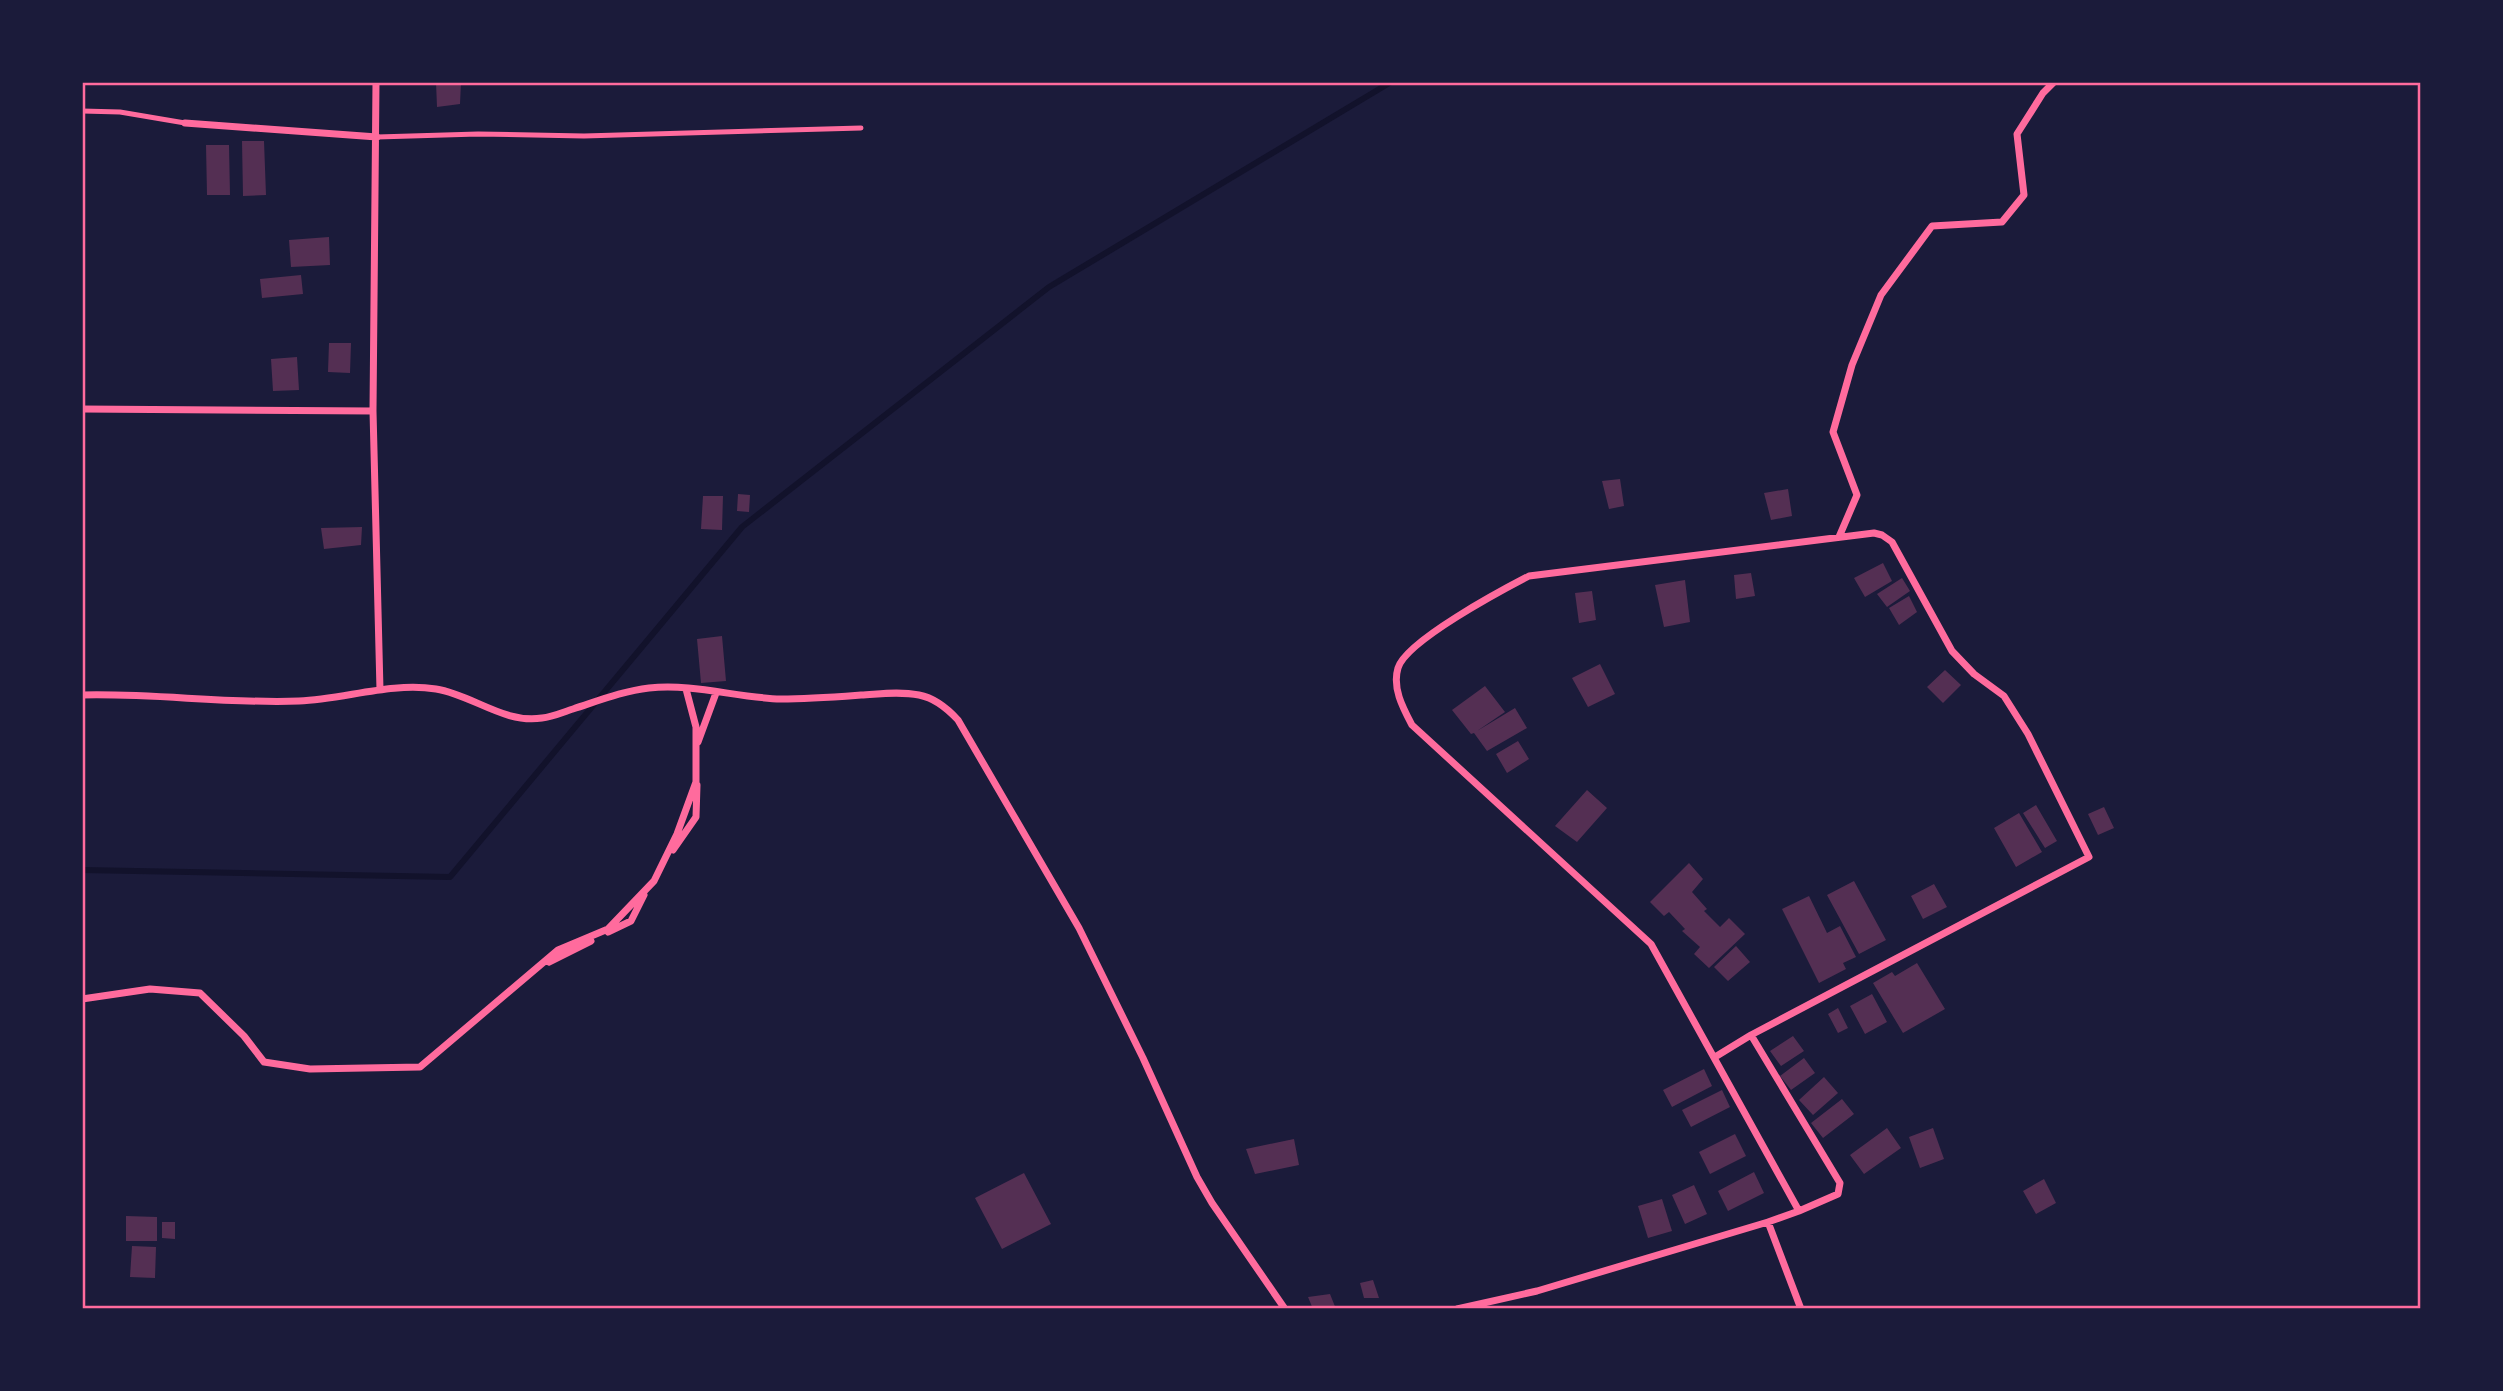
<svg xmlns="http://www.w3.org/2000/svg" width="2503" height="1391" font-family="Montserrat,sans-serif">
<style>
.lines{fill:none;stroke-linecap:round;stroke-linejoin:round}
.stream{stroke:#12122b;stroke-width:6}
.building{fill:#542f53}
.service{stroke:#ff6b9d;stroke-width:5}
.minor{stroke:#ff6b9d;stroke-width:7}
.neatline{fill:none;stroke:#ff6b9d;stroke-width:2.5}
</style>
<rect width="100%" height="100%" fill="#1b1b3a"/>
<g class="lines">
<path class="stream" d="M 82,870 L 450,877 L 742,527 L 1049,287 L 1391,82"/>
</g>
<path class="building" d="M 436,82 L 461,82 L 460,104 L 437,107 Z
M 242,141 L 264,141 L 266,195 L 243,196 Z
M 206,145 L 229,145 L 230,195 L 207,195 Z
M 329,237 L 330,265 L 291,267 L 289,240 Z
M 301,275 L 303,294 L 262,298 L 260,279 Z
M 329,343 L 351,343 L 350,373 L 328,372 Z
M 297,357 L 299,390 L 273,391 L 271,359 Z
M 1620,479 L 1624,506 L 1609,509 L 1602,481 Z
M 1788,489 L 1792,516 L 1771,520 L 1764,493 Z
M 738,494 L 750,495 L 749,512 L 737,511 Z
M 703,496 L 723,496 L 722,530 L 701,529 Z
M 362,527 L 361,545 L 324,549 L 321,528 Z
M 1883,563 L 1892,581 L 1865,597 L 1854,578 Z
M 1751,573 L 1755,596 L 1736,599 L 1734,575 Z
M 1902,578 L 1910,591 L 1887,607 L 1877,594 Z
M 1685,580 L 1690,622 L 1664,627 L 1655,585 Z
M 1592,591 L 1596,620 L 1579,623 L 1575,593 Z
M 1909,596 L 1917,612 L 1899,625 L 1889,608 Z
M 722,636 L 726,681 L 701,683 L 697,639 Z
M 1600,664 L 1615,694 L 1588,707 L 1572,678 Z
M 1945,670 L 1961,685 L 1943,703 L 1927,687 Z
M 1485,686 L 1505,712 L 1477,731 L 1515,708 L 1527,728 L 1487,751 L 1474,733 L 1471,734 L 1452,710 Z
M 1518,741 L 1529,759 L 1507,773 L 1496,754 Z
M 1587,790 L 1607,808 L 1577,842 L 1555,826 Z
M 2036,805 L 2057,841 L 2045,848 L 2023,813 Z
M 2104,807 L 2114,828 L 2098,835 L 2088,814 Z
M 2019,813 L 2042,852 L 2016,867 L 1994,828 Z
M 1689,863 L 1703,879 L 1692,892 L 1707,909 L 1704,911 L 1720,927 L 1729,918 L 1745,934 L 1709,968 L 1694,954 L 1700,947 L 1682,931 L 1685,929 L 1669,912 L 1664,916 L 1650,902 Z
M 1854,881 L 1886,940 L 1859,954 L 1827,895 Z
M 1934,884 L 1947,907 L 1923,919 L 1911,896 Z
M 1809,896 L 1827,933 L 1840,926 L 1856,957 L 1843,963 L 1846,969 L 1819,983 L 1782,909 Z
M 1736,946 L 1750,962 L 1728,981 L 1714,967 Z
M 1917,963 L 1945,1009 L 1903,1033 L 1873,983 L 1892,972 L 1895,976 Z
M 1872,994 L 1887,1022 L 1865,1034 L 1850,1006 Z
M 1838,1008 L 1848,1028 L 1838,1033 L 1828,1014 Z
M 1793,1036 L 1804,1051 L 1781,1066 L 1770,1051 Z
M 1804,1058 L 1815,1073 L 1791,1090 L 1780,1076 Z
M 1704,1069 L 1712,1086 L 1672,1107 L 1663,1090 Z
M 1824,1077 L 1838,1093 L 1813,1115 L 1799,1100 Z
M 1722,1090 L 1730,1107 L 1691,1127 L 1682,1110 Z
M 1842,1099 L 1854,1114 L 1823,1138 L 1811,1123 Z
M 1887,1128 L 1901,1148 L 1864,1174 L 1850,1155 Z
M 1933,1128 L 1944,1159 L 1920,1168 L 1909,1137 Z
M 1735,1134 L 1746,1156 L 1710,1174 L 1699,1152 Z
M 1294,1139 L 1299,1165 L 1255,1174 L 1246,1149 Z
M 1754,1172 L 1764,1193 L 1728,1211 L 1718,1191 Z
M 1024,1173 L 1051,1224 L 1002,1249 L 975,1198 Z
M 2044,1179 L 2056,1203 L 2036,1214 L 2023,1191 Z
M 1694,1185 L 1707,1214 L 1685,1224 L 1672,1195 Z
M 1662,1199 L 1672,1231 L 1648,1238 L 1638,1206 Z
M 126,1216 L 157,1217 L 157,1241 L 126,1241 Z
M 162,1222 L 175,1222 L 175,1239 L 162,1238 Z
M 132,1246 L 156,1247 L 155,1278 L 130,1277 Z
M 1373,1280 L 1379,1298 L 1364,1298 L 1360,1283 Z
M 1330,1294 L 1336,1309 L 1313,1309 L 1308,1297 Z"/>
<g class="lines">
<path class="service" d="M 82,111 L 120,112 L 185,123
M 377,137 L 478,134 L 584,136 L 861,128"/>
<path class="minor" d="M 376,82 L 373,411 L 380,690
M 185,123 L 377,137
M 82,409 L 373,411
M 1839,537 L 1857,495 L 1833,432 L 1852,365 L 1881,295 L 1932,226 L 2002,222 L 2024,195 L 2017,134 L 2043,93 L 2054,82
M 82,695 C 155,693 227,704 299,701 C 345,699 391,682 436,689 C 473,695 504,724 542,718 C 553,717 563,712 573,709 C 598,701 623,691 649,688 C 693,683 738,698 781,699 C 808,699 834,697 861,695 C 880,694 899,691 919,695 C 935,698 947,708 958,720 L 1079,928 L 1143,1058 L 1197,1177 L 1212,1203 L 1285,1309
M 698,742 L 716,693
M 673,850 L 696,817 L 697,785
M 608,932 L 631,921 L 644,895
M 549,962 L 591,941
M 82,999 L 150,989 L 200,993 L 244,1036 L 264,1062 L 310,1069 L 420,1067 L 558,950 L 608,929 L 654,881 L 677,834 L 696,782 L 696,727 L 686,689
M 1715,1057 L 1751,1035 L 2089,857 L 2028,734 L 2004,696 L 1974,674 L 1952,651 L 1892,542 L 1882,535 L 1874,533 L 1529,576 C 1502,590 1406,641 1398,668 C 1392,688 1403,708 1412,725 L 1651,944 L 1799,1211
M 1768,1222 L 1801,1309
M 1457,1309 L 1537,1291 L 1768,1222 L 1799,1211 L 1838,1194 L 1840,1183 L 1751,1035"/>
</g>
<rect width="2503" height="1391" fill="none" stroke="#1b1b3a" stroke-width="168"/>
<rect x="84" y="84" width="2335" height="1223" class="neatline"/>
</svg>
